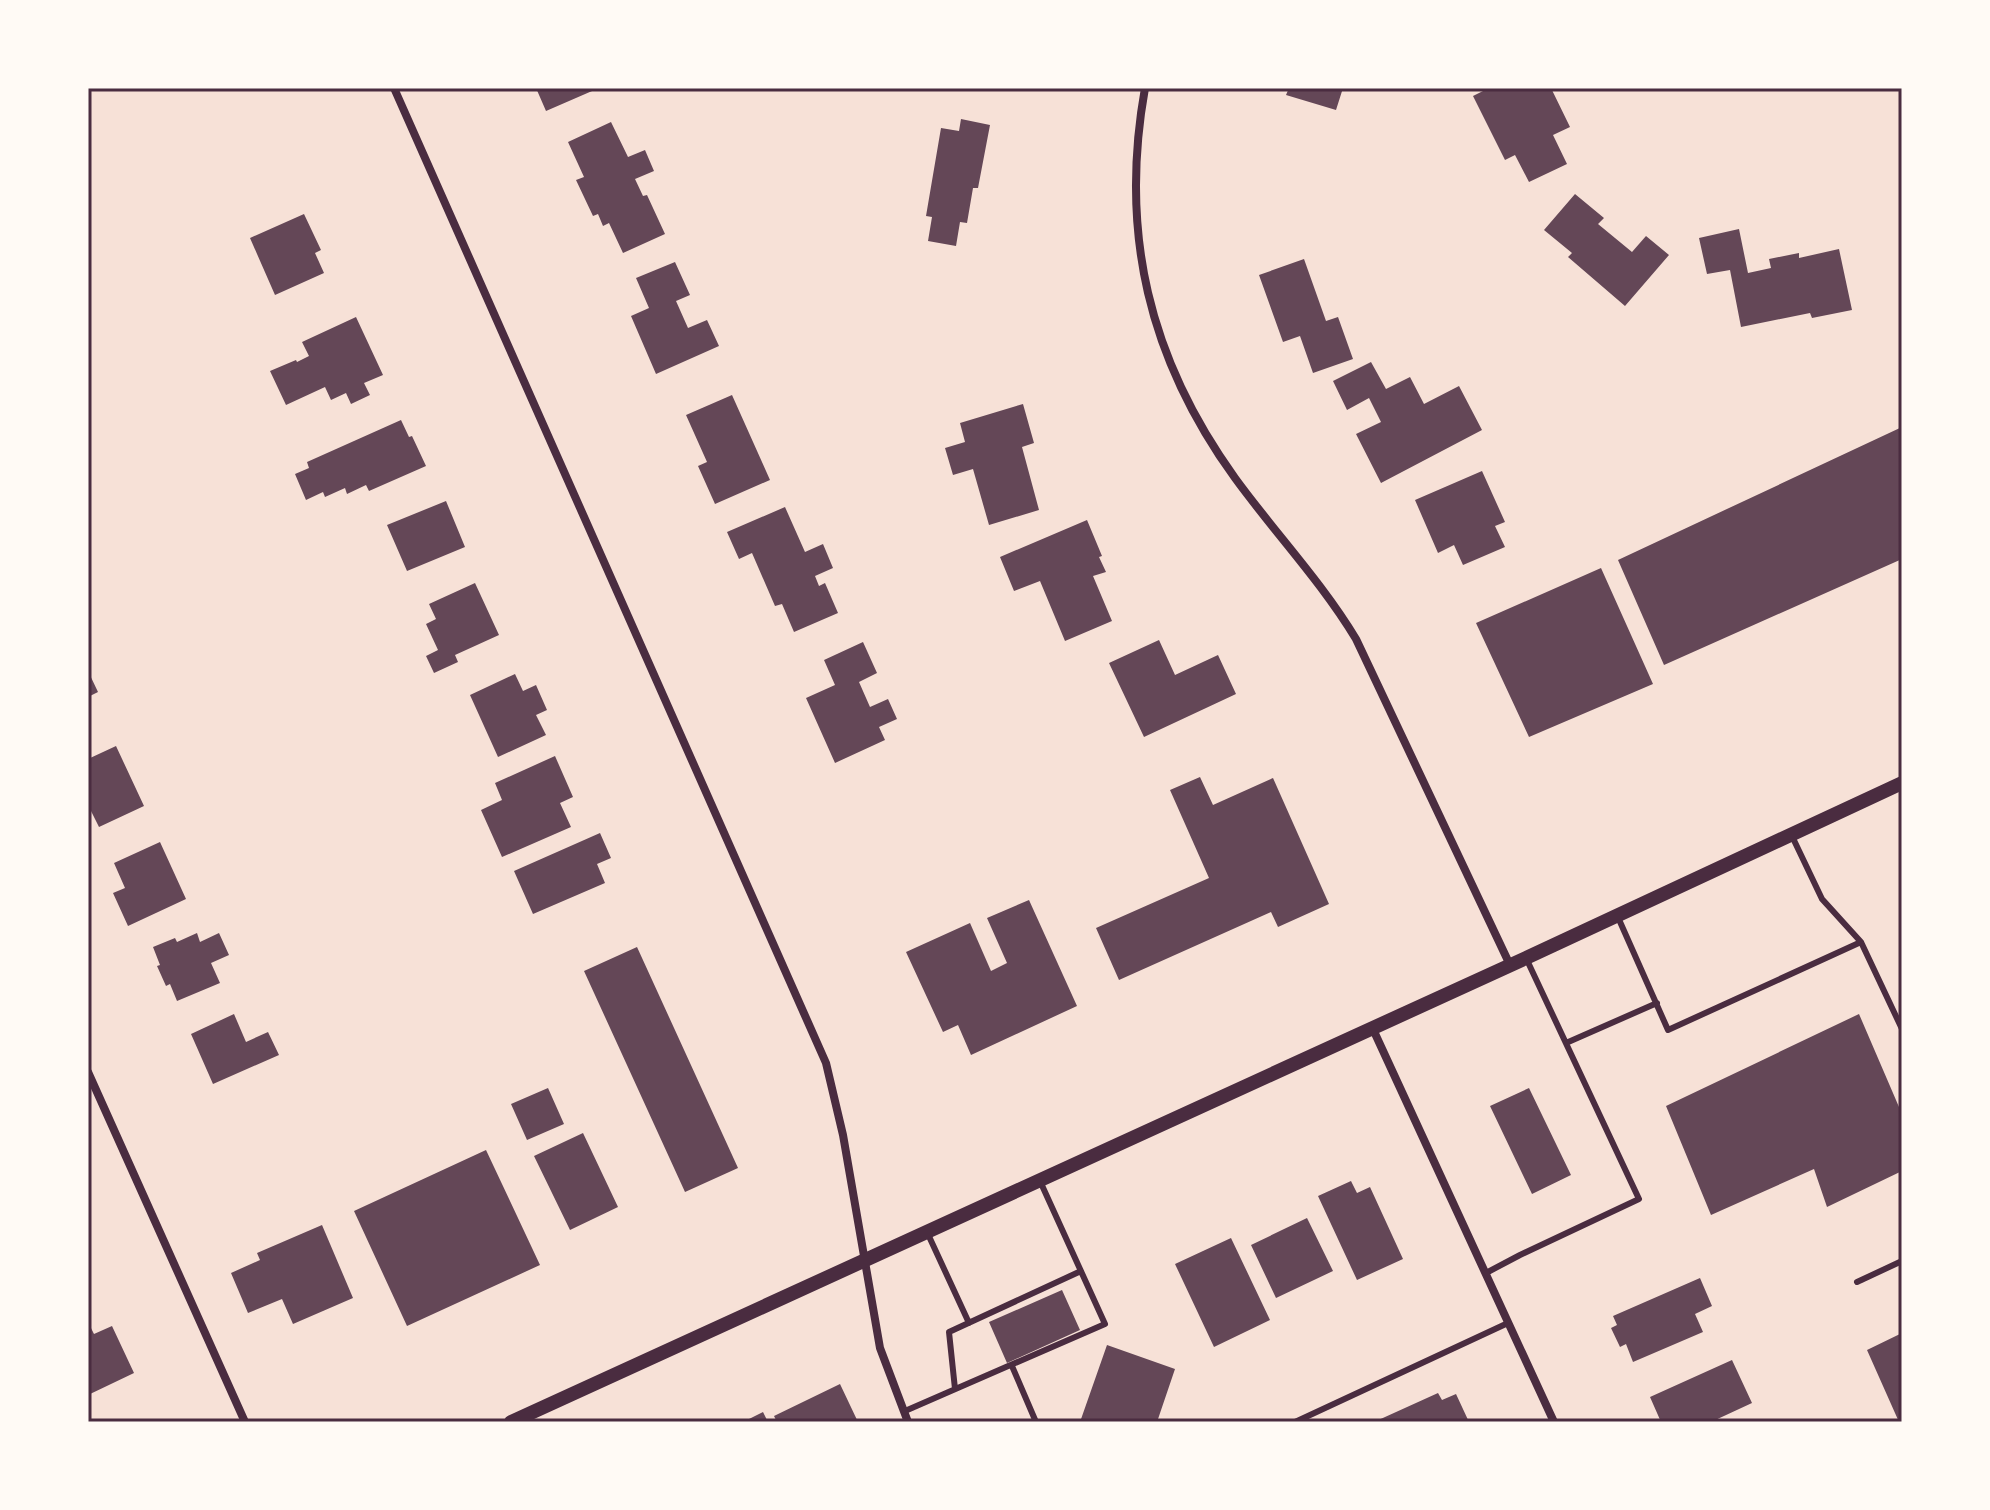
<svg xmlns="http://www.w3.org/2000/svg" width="1990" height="1510" font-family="'IBM Plex Sans',sans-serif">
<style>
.building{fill:#644757}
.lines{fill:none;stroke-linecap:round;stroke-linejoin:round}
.service{stroke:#4a2c40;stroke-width:6}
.minor{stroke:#4a2c40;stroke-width:8}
.tertiary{stroke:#4a2c40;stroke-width:14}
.neatline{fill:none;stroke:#4a2c40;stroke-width:3}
</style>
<rect width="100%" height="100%" fill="#f7e1d7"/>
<path class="building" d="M 536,88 L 599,88 L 546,111 Z
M 1289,88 L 1343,88 L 1336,110 L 1286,95 Z
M 1489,88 L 1551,88 L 1570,127 L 1553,135 L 1567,164 L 1529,182 L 1515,155 L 1505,160 L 1473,96 Z
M 961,119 L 990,125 L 978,188 L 973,188 L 967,223 L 960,222 L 956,246 L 928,241 L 932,217 L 926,216 L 941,128 L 959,131 Z
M 611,122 L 628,157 L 645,150 L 654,171 L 635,179 L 643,196 L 647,195 L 665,234 L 623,253 L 609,223 L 603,226 L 598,214 L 593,216 L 576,180 L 584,177 L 568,142 Z
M 1575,194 L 1604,218 L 1598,224 L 1632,252 L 1646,236 L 1669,255 L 1625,306 L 1568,257 L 1572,253 L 1544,230 Z
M 304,214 L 321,250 L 315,253 L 324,273 L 275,295 L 250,238 Z
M 1739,229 L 1748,273 L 1771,268 L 1769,259 L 1799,253 L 1799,258 L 1839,249 L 1852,310 L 1812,318 L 1810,313 L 1741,327 L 1730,270 L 1707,274 L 1699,238 Z
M 1304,259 L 1326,321 L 1338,317 L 1353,359 L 1313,373 L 1300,336 L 1283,342 L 1259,275 Z
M 675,262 L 690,295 L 676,301 L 688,328 L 707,320 L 719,346 L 656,374 L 631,316 L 649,308 L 636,278 Z
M 356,317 L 383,375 L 364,383 L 370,395 L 351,404 L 346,393 L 331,400 L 325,387 L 286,405 L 270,371 L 296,360 L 297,362 L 309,356 L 302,342 Z
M 1371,362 L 1386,389 L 1410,377 L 1424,404 L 1459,386 L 1482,430 L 1381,483 L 1356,434 L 1381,422 L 1369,398 L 1347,410 L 1333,381 Z
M 732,395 L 770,480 L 715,504 L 698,466 L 707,462 L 686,415 Z
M 1023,404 L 1034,443 L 1022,447 L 1039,510 L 989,525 L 973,469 L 953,475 L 945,448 L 965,442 L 960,423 Z
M 401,420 L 409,437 L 412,436 L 426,466 L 369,491 L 366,485 L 347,494 L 345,488 L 325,497 L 323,492 L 306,500 L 295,474 L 309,468 L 307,462 Z
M 1902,427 L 1902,559 L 1664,665 L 1618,560 Z
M 1482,471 L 1505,522 L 1495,526 L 1505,547 L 1463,565 L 1454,545 L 1438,553 L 1415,500 Z
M 446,501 L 465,547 L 407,571 L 387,525 Z
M 785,507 L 805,552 L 823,544 L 833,568 L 815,576 L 819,586 L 825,583 L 838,613 L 794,632 L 782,604 L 775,606 L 752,553 L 739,559 L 727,532 Z
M 1087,520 L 1102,556 L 1099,557 L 1106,572 L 1093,576 L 1112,621 L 1065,641 L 1040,581 L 1014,591 L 1000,557 Z
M 1601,568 L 1653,684 L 1529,737 L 1476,623 Z
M 475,583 L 499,635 L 455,655 L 458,662 L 434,673 L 426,656 L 438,650 L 426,624 L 436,619 L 429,604 Z
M 1159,640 L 1175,675 L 1218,655 L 1236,694 L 1144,737 L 1109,663 Z
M 863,642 L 877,673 L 859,682 L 870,707 L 888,699 L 897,719 L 879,727 L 885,740 L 835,763 L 806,698 L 835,685 L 824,660 Z
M 88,671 L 98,692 L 88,697 Z
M 515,674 L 523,691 L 536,685 L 547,710 L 536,715 L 546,735 L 498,757 L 470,695 Z
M 116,746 L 144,806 L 99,827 L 88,805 L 88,759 Z
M 555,756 L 573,797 L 560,803 L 571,827 L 502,857 L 481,810 L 502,800 L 495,783 Z
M 1200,777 L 1213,805 L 1273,778 L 1329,904 L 1278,927 L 1271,912 L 1119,980 L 1096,928 L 1209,878 L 1170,790 Z
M 600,833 L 611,858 L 597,864 L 605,883 L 533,914 L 514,871 Z
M 160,842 L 186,899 L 128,926 L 113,893 L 125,888 L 114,863 Z
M 1029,900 L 1077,1006 L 971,1055 L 958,1025 L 943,1032 L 906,952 L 970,923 L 991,971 L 1007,963 L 987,918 Z
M 197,933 L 200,942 L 219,933 L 229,955 L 211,963 L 220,983 L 177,1001 L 170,984 L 166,986 L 157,966 L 160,965 L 153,947 L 175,938 L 177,942 Z
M 637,947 L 738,1168 L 685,1192 L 584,971 Z
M 234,1014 L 246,1042 L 268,1032 L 279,1055 L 213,1084 L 191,1034 Z
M 1859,1014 L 1902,1114 L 1902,1171 L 1827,1207 L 1814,1169 L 1711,1215 L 1666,1106 Z
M 548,1088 L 564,1124 L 527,1140 L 511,1104 Z
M 1529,1088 L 1571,1175 L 1532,1194 L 1490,1106 Z
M 583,1133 L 618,1207 L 570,1230 L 534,1156 Z
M 486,1150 L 540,1265 L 407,1326 L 354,1211 Z
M 1351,1181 L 1357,1193 L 1370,1187 L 1403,1259 L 1357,1280 L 1318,1196 Z
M 1307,1218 L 1333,1271 L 1276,1298 L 1251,1245 Z
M 322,1225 L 353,1298 L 293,1324 L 282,1299 L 248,1313 L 231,1273 L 260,1260 L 257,1253 Z
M 1231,1238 L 1270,1320 L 1214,1347 L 1175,1264 Z
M 1700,1278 L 1712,1306 L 1695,1314 L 1703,1332 L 1633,1362 L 1626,1344 L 1620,1347 L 1611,1328 L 1617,1325 L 1613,1316 Z
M 1062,1290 L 1080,1330 L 1007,1363 L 989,1322 Z
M 88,1322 L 94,1334 L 112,1326 L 134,1373 L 88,1395 Z
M 1902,1333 L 1902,1422 L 1899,1422 L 1867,1350 Z
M 1107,1345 L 1175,1369 L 1157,1422 L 1080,1422 Z
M 1732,1360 L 1752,1403 L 1711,1422 L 1661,1422 L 1650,1397 Z
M 840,1384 L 858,1422 L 777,1422 L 774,1416 Z
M 1438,1393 L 1442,1400 L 1456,1394 L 1469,1422 L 1374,1422 Z
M 763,1412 L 768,1422 L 743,1422 Z"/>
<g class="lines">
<path class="service" d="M 1791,834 L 1822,899 L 1861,942 L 1902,1029
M 1617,915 L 1668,1030 L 1861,942
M 1566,1043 L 1657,1003
M 927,1232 L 969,1323
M 1486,1273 L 1520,1255 L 1639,1199 L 1526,958
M 1857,1282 L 1902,1261
M 1012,1366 L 1036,1422
M 955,1389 L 949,1332 L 1081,1271
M 905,1411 L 1105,1324 L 1040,1181
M 1295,1422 L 1508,1323"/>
<path class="minor" d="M 394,88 L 826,1063 L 843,1135 L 880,1348 L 908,1422
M 1145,88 C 1119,233 1149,359 1235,478 C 1275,533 1321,581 1356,639 L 1510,965
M 1372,1027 L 1554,1422
M 88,1072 L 245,1422"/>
<path class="tertiary" d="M 511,1422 L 1526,958 L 1902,783"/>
</g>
<rect width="1990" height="1510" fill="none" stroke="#fffaf5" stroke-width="180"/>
<rect x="90" y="90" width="1810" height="1330" class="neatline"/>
</svg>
